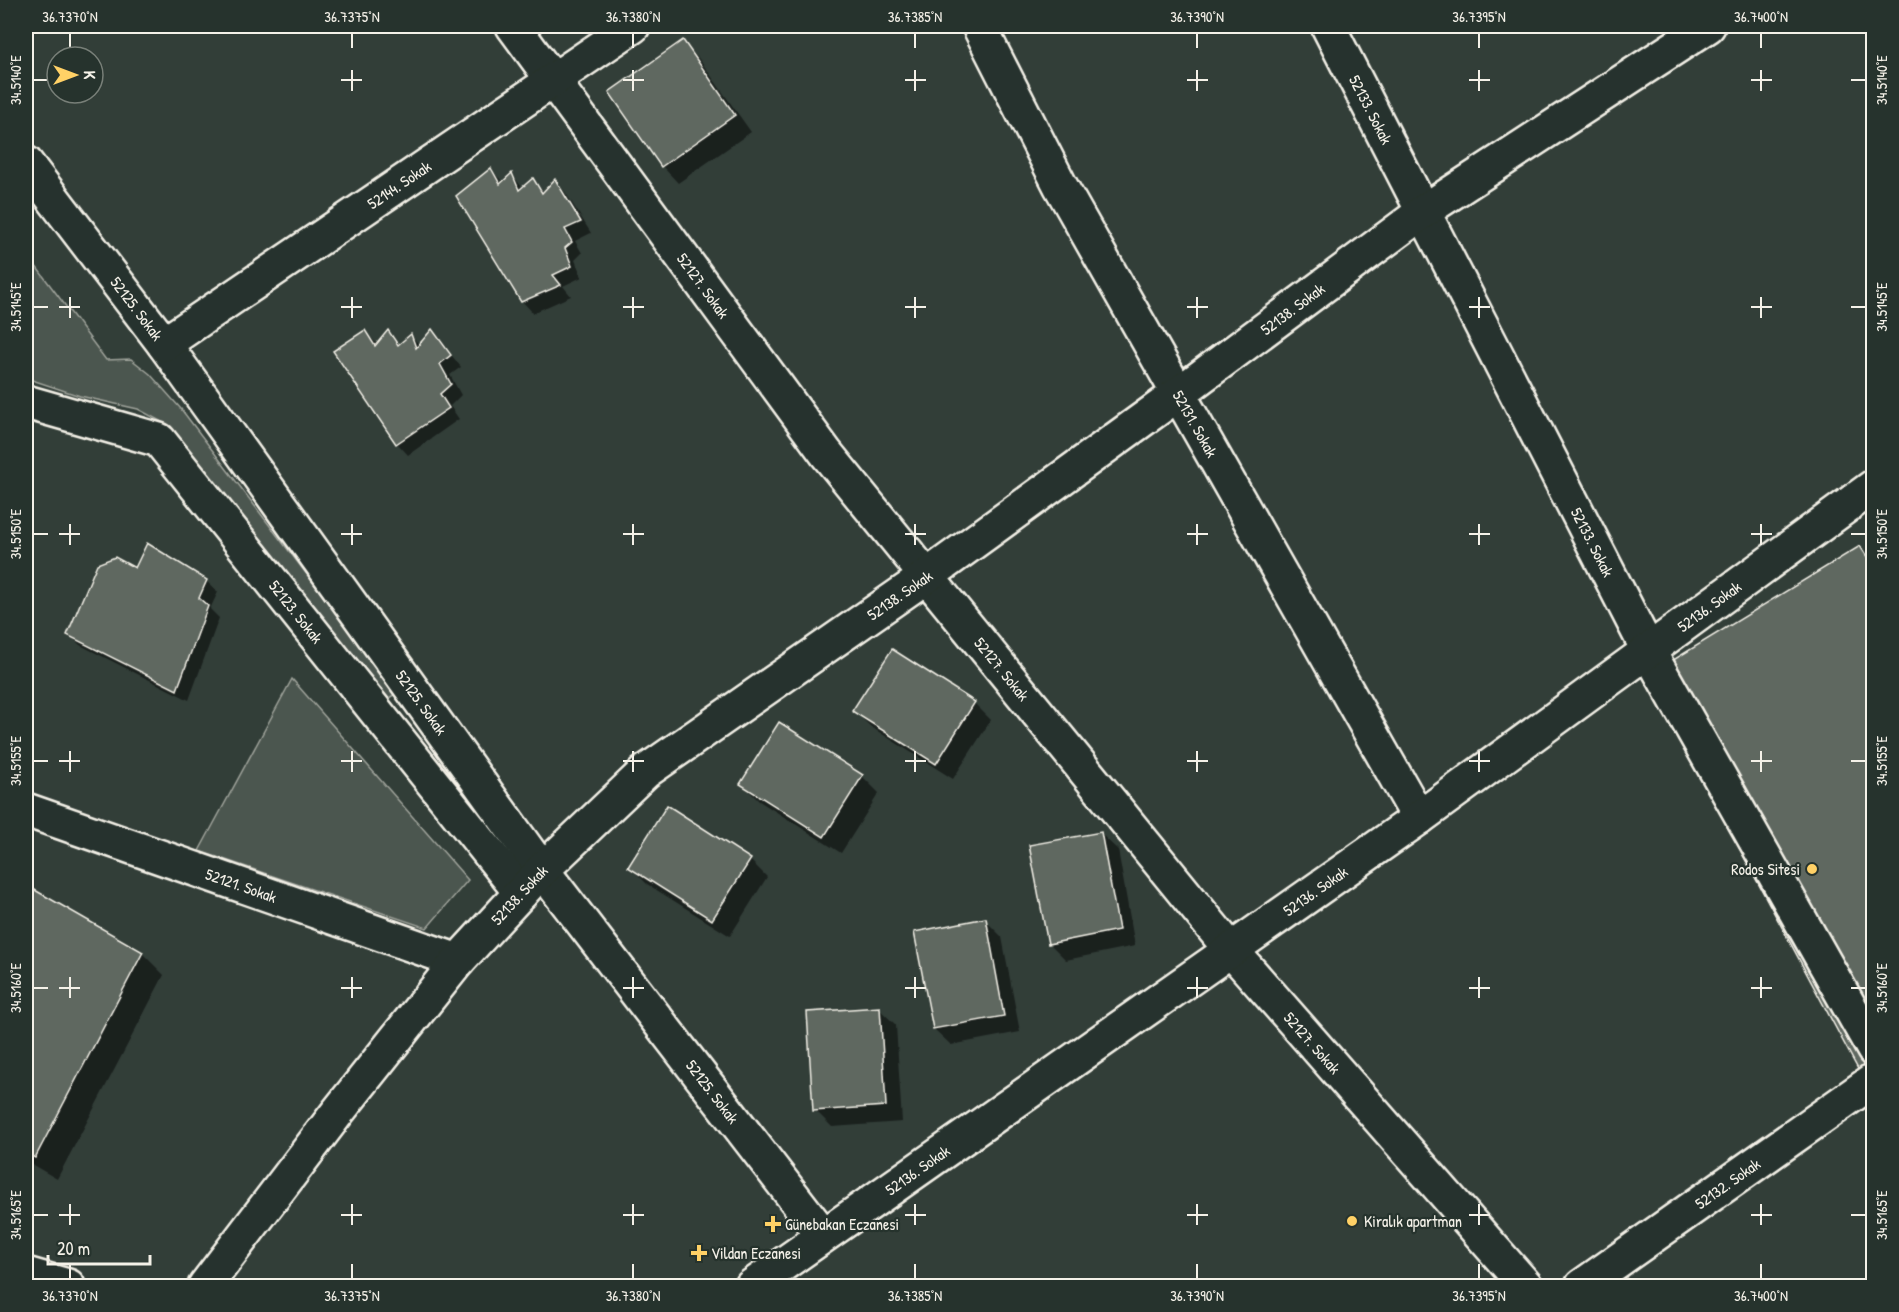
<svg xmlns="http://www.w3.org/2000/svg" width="1899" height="1312" font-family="'Patrick Hand',sans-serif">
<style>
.green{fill:#4c564f;stroke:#a0a49c;stroke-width:1.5}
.shadow{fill:#0007}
.building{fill:#5f6861;stroke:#f4f1e8;stroke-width:1.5}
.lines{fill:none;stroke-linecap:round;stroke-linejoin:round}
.street-casing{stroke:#f4f1e8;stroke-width:38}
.highway-casing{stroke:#f4f1e8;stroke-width:38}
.street{stroke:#26332d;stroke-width:33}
.highway{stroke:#26332d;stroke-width:33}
.ticks{fill:none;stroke:#f4f1e8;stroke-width:2}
.poi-dot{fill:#ffd166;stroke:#26332d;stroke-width:2}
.labels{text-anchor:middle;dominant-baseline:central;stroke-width:4.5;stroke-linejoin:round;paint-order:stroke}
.street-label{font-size:16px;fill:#f4f1e8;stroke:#26332d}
.poi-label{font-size:16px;fill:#f4f1e8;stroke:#26332d;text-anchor:start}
.neatline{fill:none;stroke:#f4f1e8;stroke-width:2}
.ticks-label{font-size:15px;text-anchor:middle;fill:#f4f1e8}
</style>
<rect width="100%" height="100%" fill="#323e38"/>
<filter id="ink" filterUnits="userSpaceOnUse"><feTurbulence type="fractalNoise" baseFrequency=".0167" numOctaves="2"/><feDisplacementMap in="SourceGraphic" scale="12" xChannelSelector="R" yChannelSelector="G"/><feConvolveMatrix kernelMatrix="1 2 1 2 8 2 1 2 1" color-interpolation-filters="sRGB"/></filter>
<g filter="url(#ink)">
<path class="green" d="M 26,253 L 106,360 L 131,359 L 150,374 L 181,409 L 397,693 L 384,701 L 166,424 L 138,409 L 80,396 L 26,378 Z
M 292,679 L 468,880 L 427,928 L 199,851 Z"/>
<path class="shadow" d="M 682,42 L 699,59 L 751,132 L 678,183 L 662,166 Z
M 491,170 L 504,183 L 512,175 L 523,188 L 532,181 L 544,192 L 555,182 L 565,192 L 591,233 L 575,241 L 582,253 L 575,260 L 582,277 L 563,286 L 571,296 L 533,313 L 522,301 Z
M 432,331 L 461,367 L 450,375 L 461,395 L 450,406 L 459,419 L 408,455 L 397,443 L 335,351 L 365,332 L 378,345 L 388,332 L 400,345 L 411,336 L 421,346 Z
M 1860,547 L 1874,561 L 1874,1084 Z
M 136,570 L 206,581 L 218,592 L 210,609 L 219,618 L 189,700 L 80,645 L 69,634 Z
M 974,703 L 991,720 L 953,779 L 871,727 L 854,711 Z
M 862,776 L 879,793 L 841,853 L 759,801 L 742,784 Z
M 1101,834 L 1118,850 L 1135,946 L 1066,960 L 1049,943 Z
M 750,860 L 767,877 L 730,936 L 647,884 L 630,867 Z
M 26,886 L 142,953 L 164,975 L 57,1179 L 26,1161 Z
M 985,920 L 1002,937 L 1020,1032 L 951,1045 L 934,1029 Z
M 879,1009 L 896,1025 L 902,1122 L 832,1127 L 815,1110 Z"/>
<path class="building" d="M 683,40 L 735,115 L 661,167 L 609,92 Z
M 491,168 L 500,184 L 512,173 L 519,190 L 533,178 L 542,193 L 555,179 L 581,222 L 565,229 L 572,242 L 565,248 L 572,266 L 553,275 L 561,285 L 521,302 L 456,196 Z
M 432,329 L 451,355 L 440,364 L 451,384 L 440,394 L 449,408 L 396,444 L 333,351 L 365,330 L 375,346 L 388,330 L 398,345 L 411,334 L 416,348 Z
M 147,543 L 207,580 L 199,598 L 208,606 L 177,690 L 67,635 L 97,564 L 115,557 L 135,568 Z
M 1860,546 L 1874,567 L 1874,1062 L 1859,1071 L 1647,676 Z
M 892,649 L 975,702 L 936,764 L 852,711 Z
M 779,722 L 863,775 L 824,837 L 740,784 Z
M 667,805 L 751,859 L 712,920 L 628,867 Z
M 1101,832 L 1119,930 L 1048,944 L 1029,845 Z
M 26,885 L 143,952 L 35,1158 L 26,1153 Z
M 986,918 L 1004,1016 L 933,1029 L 914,932 Z
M 880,1007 L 886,1106 L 813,1111 L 807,1012 Z"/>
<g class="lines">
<defs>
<g id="street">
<path id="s1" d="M 513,26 L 826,453 L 1231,950 L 1526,1286"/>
<path id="s2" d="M 979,26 L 1060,185 L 1419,818"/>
<path id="s3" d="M 1328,26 L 1649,652 L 1874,1050"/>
<path id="s4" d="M 26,163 L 164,344 L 542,870 L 823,1235"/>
<path id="s5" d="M 164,344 L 633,26"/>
<path id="s6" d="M 26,402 L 159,440 L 521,893"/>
<path id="s7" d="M 26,810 L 458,961"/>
<path id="s8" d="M 205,1286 L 337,1113 L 458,961 L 542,870 L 645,772 L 927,576 L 1178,394 L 1424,211 L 1708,26"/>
<path id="s9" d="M 752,1286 L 1419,818 L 1874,486"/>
<path id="s10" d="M 1582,1286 L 1874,1080"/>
</g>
<path id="highway" d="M 26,1274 L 68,1286"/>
</defs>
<use href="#street" class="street-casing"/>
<use href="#highway" class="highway-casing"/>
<use href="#street" class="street"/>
<use href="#highway" class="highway"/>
</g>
</g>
<path class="ticks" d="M 70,33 L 70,48M 352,33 L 352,48M 633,33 L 633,48M 915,33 L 915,48M 1197,33 L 1197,48M 1479,33 L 1479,48M 1761,33 L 1761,48M 352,70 L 352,91M 633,70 L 633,91M 915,70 L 915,91M 1197,70 L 1197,91M 1479,70 L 1479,91M 1761,70 L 1761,91M 33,80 L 48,80M 341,80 L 362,80M 623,80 L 644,80M 905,80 L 926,80M 1187,80 L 1208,80M 1469,80 L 1490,80M 1751,80 L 1772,80M 1851,80 L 1866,80M 70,297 L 70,318M 352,297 L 352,318M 633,297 L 633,318M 915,297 L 915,318M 1197,297 L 1197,318M 1479,297 L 1479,318M 1761,297 L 1761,318M 33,307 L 48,307M 59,307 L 80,307M 341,307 L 362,307M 623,307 L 644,307M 905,307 L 926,307M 1187,307 L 1208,307M 1469,307 L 1490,307M 1751,307 L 1772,307M 1851,307 L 1866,307M 70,524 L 70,545M 352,524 L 352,545M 633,524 L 633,545M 915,524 L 915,545M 1197,524 L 1197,545M 1479,524 L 1479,545M 1761,524 L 1761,545M 33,534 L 48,534M 59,534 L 80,534M 341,534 L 362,534M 623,534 L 644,534M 905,534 L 926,534M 1187,534 L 1208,534M 1469,534 L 1490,534M 1751,534 L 1772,534M 1851,534 L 1866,534M 70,751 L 70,772M 352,751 L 352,772M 633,751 L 633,772M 915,751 L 915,772M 1197,751 L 1197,772M 1479,751 L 1479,772M 1761,751 L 1761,772M 33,761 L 48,761M 59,761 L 80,761M 341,761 L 362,761M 623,761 L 644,761M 905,761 L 926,761M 1187,761 L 1208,761M 1469,761 L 1490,761M 1751,761 L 1772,761M 1851,761 L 1866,761M 70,977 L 70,998M 352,977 L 352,998M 633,977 L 633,998M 915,977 L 915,998M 1197,977 L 1197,998M 1479,977 L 1479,998M 1761,977 L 1761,998M 33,988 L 48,988M 59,988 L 80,988M 341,988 L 362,988M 623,988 L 644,988M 905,988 L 926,988M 1187,988 L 1208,988M 1469,988 L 1490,988M 1751,988 L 1772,988M 1851,988 L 1866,988M 70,1204 L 70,1225M 352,1204 L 352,1225M 633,1204 L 633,1225M 915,1204 L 915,1225M 1197,1204 L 1197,1225M 1479,1204 L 1479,1225M 1761,1204 L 1761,1225M 33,1215 L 48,1215M 59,1215 L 80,1215M 341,1215 L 362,1215M 623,1215 L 644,1215M 905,1215 L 926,1215M 1187,1215 L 1208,1215M 1469,1215 L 1490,1215M 1751,1215 L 1772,1215M 1851,1215 L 1866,1215M 70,1264 L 70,1279M 352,1264 L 352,1279M 633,1264 L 633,1279M 915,1264 L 915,1279M 1197,1264 L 1197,1279M 1479,1264 L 1479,1279M 1761,1264 L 1761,1279"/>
<g class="poi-dot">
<circle cx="1812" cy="869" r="6"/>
<circle cx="1352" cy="1221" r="6"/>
<path d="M770 1215h6v6h6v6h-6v6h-6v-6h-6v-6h6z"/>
<path d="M696 1244h6v6h6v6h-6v6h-6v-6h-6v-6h6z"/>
</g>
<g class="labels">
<g class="street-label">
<text stroke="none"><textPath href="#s3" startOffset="94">52133. Sokak</textPath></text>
<text stroke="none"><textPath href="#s5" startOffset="284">52144. Sokak</textPath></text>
<text stroke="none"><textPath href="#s1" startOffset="322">52127. Sokak</textPath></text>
<text stroke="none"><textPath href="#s4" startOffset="183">52125. Sokak</textPath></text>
<text stroke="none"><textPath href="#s8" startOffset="1474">52138. Sokak</textPath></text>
<text stroke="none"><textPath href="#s2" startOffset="453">52131. Sokak</textPath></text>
<text stroke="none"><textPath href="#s3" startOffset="580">52133. Sokak</textPath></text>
<text stroke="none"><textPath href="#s8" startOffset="988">52138. Sokak</textPath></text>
<text stroke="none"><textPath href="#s9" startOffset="1174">52136. Sokak</textPath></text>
<text stroke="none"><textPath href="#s6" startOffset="358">52123. Sokak</textPath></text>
<text stroke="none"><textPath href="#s1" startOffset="808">52127. Sokak</textPath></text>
<text stroke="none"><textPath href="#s4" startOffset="669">52125. Sokak</textPath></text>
<text stroke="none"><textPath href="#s7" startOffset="228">52121. Sokak</textPath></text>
<text stroke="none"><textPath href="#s9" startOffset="688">52136. Sokak</textPath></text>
<text stroke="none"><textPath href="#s8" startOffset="502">52138. Sokak</textPath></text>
<text stroke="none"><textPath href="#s1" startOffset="1294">52127. Sokak</textPath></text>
<text stroke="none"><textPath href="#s4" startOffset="1155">52125. Sokak</textPath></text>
<text stroke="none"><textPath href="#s9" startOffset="202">52136. Sokak</textPath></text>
<text stroke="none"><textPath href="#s10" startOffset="178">52132. Sokak</textPath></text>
</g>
<g class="poi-label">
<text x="1800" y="869" text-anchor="end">Rodos Sitesi</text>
<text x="1364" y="1221">Kiralık apartman</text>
<text x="785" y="1224">Günebakan Eczanesi</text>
<text x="711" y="1253">Vildan Eczanesi</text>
</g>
</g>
<rect width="1899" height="1312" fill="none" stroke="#26332d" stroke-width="66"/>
<g transform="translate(75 75) rotate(90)"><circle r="28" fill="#26332d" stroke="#787f78" stroke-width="1.5"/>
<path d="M0-4.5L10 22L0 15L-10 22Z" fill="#ffd166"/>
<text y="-9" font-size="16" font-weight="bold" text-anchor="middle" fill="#f4f1e8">K</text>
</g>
<path d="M48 1255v9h102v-9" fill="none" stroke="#f4f1e8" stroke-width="3"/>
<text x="57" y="1255" font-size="18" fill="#f4f1e8" stroke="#26332d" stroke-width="4.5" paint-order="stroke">20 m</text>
<rect x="33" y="33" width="1833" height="1246" class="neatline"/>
<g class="ticks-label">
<text x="70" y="22">36.7370°N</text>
<text x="352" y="22">36.7375°N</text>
<text x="633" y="22">36.7380°N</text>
<text x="915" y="22">36.7385°N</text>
<text x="1197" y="22">36.7390°N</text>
<text x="1479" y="22">36.7395°N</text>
<text x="1761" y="22">36.7400°N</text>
<text transform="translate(1882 80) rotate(-90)" y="5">34.5140°E</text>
<text transform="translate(16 80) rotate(-90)" y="5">34.5140°E</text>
<text transform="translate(1882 307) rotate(-90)" y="5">34.5145°E</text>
<text transform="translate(16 307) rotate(-90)" y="5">34.5145°E</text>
<text transform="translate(1882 534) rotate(-90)" y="5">34.5150°E</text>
<text transform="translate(16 534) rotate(-90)" y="5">34.5150°E</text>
<text transform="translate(1882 761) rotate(-90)" y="5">34.5155°E</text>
<text transform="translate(16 761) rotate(-90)" y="5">34.5155°E</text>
<text transform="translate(1882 988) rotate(-90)" y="5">34.5160°E</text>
<text transform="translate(16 988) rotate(-90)" y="5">34.5160°E</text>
<text transform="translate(16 1215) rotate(-90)" y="5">34.5165°E</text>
<text transform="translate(1882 1215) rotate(-90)" y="5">34.5165°E</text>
<text x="70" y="1301">36.7370°N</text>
<text x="352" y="1301">36.7375°N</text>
<text x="633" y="1301">36.7380°N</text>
<text x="915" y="1301">36.7385°N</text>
<text x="1197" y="1301">36.7390°N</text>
<text x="1479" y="1301">36.7395°N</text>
<text x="1761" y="1301">36.7400°N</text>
</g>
</svg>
